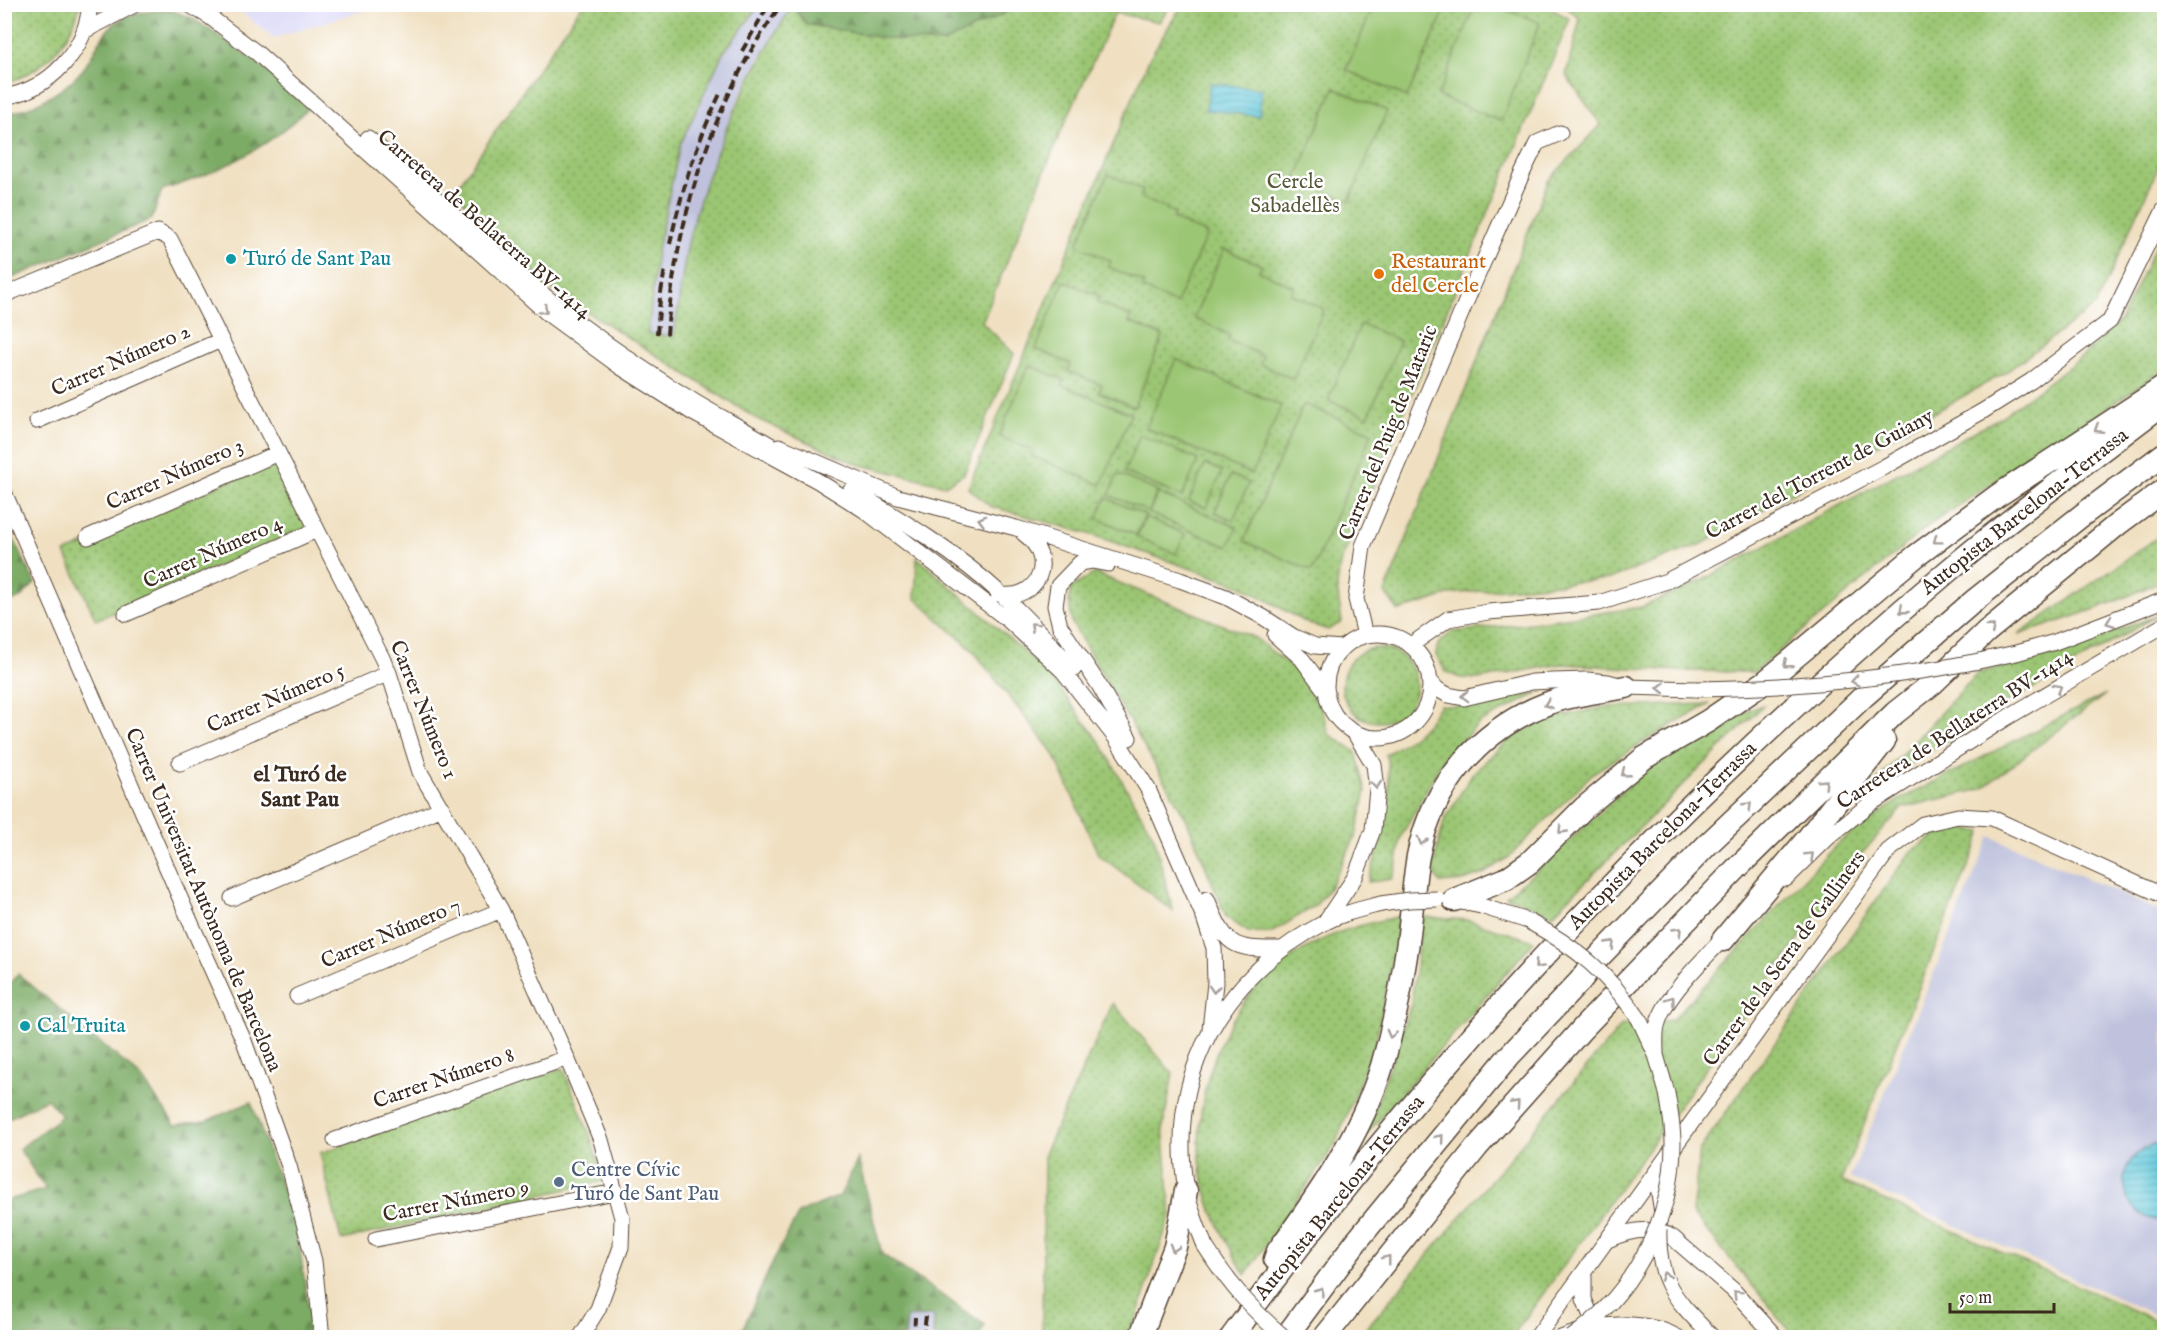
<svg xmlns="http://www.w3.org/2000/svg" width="2169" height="1342" font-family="'IM FELL English',serif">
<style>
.built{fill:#d9d7f7}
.industrial{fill:#c0c2dd}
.grass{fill:url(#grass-dots);stroke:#6b7848;stroke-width:1.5}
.forest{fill:url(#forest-firs);stroke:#5c6a42;stroke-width:1.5}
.pitch{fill:#9bc673;stroke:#6b7848;stroke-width:1.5}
.water{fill:url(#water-rules);stroke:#4c787c;stroke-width:1.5}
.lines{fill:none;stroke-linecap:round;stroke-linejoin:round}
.minor-casing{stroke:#564536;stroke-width:17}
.highway-casing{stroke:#564536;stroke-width:25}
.minor{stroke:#fff;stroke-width:15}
.highway{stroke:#fff;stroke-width:22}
.rail{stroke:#3b2a1e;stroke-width:4;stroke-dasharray:9 4.5;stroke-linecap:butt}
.minor-bridge-casing{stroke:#564536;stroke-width:17;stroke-linecap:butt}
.minor-bridge{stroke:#fff;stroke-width:15}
.oneway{stroke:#a79f9a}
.culture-dot{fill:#0f9aa8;stroke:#fff;stroke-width:2}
.food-dot{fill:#e8710a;stroke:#fff;stroke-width:2}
.service-dot{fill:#5c6f8a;stroke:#fff;stroke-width:2}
.labels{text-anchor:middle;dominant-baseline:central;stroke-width:5;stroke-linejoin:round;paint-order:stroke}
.park-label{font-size:21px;fill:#585938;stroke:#fff}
.street-label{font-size:21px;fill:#3b2a1e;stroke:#fff}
.culture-label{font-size:21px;fill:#0d838f;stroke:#fff;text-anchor:start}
.food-label{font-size:21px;fill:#c56008;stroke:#fff;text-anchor:start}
.service-label{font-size:21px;fill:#4e5e75;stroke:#fff;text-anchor:start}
.neighbourhood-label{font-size:22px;font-weight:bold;fill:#3b2a1e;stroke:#fff}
</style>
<defs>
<pattern id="grass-dots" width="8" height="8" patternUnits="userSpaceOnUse" patternTransform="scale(1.5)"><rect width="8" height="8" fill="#9bc673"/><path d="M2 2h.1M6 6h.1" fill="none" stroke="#80a15e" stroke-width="1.8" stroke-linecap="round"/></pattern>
<pattern id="forest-firs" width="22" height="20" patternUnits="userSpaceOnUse" patternTransform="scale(1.5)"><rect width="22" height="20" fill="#7cab65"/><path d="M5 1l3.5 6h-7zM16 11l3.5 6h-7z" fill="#678b53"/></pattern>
<pattern id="water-rules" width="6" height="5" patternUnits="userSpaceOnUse" patternTransform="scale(1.5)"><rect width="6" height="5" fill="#5ec7da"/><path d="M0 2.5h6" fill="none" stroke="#4fa2b0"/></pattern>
</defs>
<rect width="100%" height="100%" fill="#fff"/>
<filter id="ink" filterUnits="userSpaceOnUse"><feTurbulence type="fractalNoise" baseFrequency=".0167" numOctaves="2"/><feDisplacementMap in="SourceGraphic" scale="12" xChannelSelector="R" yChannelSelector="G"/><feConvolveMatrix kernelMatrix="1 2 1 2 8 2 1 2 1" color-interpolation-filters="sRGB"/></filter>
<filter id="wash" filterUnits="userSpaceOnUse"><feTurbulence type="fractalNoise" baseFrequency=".008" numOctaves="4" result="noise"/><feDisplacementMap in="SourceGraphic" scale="24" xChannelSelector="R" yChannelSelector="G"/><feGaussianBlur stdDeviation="1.35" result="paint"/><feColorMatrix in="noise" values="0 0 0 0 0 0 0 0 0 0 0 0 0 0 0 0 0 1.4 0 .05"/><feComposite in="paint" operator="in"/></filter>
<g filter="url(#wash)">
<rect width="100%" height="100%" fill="#f0e0c1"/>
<path class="built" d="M 232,5 L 381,5 L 274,38 Z"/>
<path class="industrial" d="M 760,5 L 793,5 L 762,54 L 738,100 L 714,157 L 691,232 L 674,336 L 648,334 L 657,250 L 680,145 L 723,53 Z
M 1990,836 L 2164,913 L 2164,1319 L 1850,1178 Z
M 934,1316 L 933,1337 L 905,1338 L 907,1317 Z"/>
<path class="grass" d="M 5,4 L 80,5 C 70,43 43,72 5,83 Z
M 1543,4 L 1570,19 L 1340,564 L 1337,587 L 1342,622 L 1328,630 L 1307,623 L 1242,586 L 1089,534 L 990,506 L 968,488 L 1150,57 L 1182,5 Z
M 582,5 L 760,5 L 723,53 L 680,145 L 657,250 L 648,334 L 674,336 C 680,301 682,265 691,231 C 712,150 748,75 793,5 L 806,24 L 890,39 L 943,43 L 1021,5 L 1171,5 L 1159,22 L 1115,13 L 1060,134 L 982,322 L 1014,354 L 964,474 L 945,485 L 857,464 L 757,419 L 548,287 L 454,192 Z
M 1564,5 L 2164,5 L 2164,155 L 2096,305 L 2006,372 L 1702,544 L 1609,579 L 1451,594 L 1399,611 L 1385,593 L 1548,181 L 1601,125 L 1566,75 L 1580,19 Z
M 2164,228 L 2164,370 L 1929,525 L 1754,672 L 1683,671 L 1562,664 L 1478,679 L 1460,678 L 1446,672 L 1436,655 L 1438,644 L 1452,632 L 1531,623 L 1642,607 L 1701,581 L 2001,417 L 2083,356 L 2121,319 Z
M 274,461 L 308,527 L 96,620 L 65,553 Z
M 2164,533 L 2164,579 C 2118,603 2068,619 2018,635 Z
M 917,557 L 1046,671 L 1100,742 L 1154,837 L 1173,911 L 1098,854 L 1054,754 L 973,651 L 915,598 Z
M 1095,573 L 1255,638 L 1294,669 L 1321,707 L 1329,734 L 1356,752 L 1366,791 L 1356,836 L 1328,890 L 1315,906 L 1271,933 L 1248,932 L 1226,917 L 1186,818 L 1072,623 L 1069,600 L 1071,588 Z
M 2156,616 L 1986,716 L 1868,790 L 1978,673 L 2052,655 Z
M1342 685a37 37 0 1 1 74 0a37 37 0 1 1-74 0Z
M 1538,693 L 1481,722 L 1445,756 L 1401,837 L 1396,869 L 1392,879 L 1368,882 C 1381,842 1395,797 1386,754 C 1411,740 1425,729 1440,705 C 1464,708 1482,703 1505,697 C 1516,695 1527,695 1538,693 Z
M 2106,694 L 1981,789 L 1902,808 L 1858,858 L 1512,1337 L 1358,1338 L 1622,1025 L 1672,1020 L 1837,844 L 1899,800 Z
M 1710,704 L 1658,733 L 1593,773 L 1508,858 L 1483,874 L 1463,881 L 1440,883 L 1432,870 L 1444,821 L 1472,774 L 1508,740 L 1542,720 L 1605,707 Z
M 1764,705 L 1552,915 L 1506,896 L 1540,868 L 1644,771 L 1750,709 Z
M 1959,827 L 1982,832 L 1841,1181 L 2164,1324 L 2164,1337 L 1795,1337 L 1692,1213 L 1700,1149 L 1911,851 L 1939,834 Z
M 1401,916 L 1376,1040 L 1335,1145 L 1245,1275 C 1227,1243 1209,1212 1202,1175 C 1191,1109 1214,1033 1259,984 C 1279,963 1309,945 1335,934 C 1356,925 1379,921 1401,916 Z
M 1422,917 L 1468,920 L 1534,941 L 1366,1135 L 1411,1004 Z
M 1113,1003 L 1173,1074 L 1163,1127 L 1171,1214 L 1130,1337 L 1042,1338 L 1044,1154 Z
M 563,1068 L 590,1135 L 604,1181 L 341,1240 L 320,1153 Z"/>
<path class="forest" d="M 793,5 L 793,4 L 1021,5 L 943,43 L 890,39 L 806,24 Z
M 170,10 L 192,18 L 258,63 L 308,108 C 268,149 216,174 162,190 L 152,219 L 5,281 L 5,115 C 34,107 64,93 84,68 C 95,53 102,29 120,20 C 135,12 154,11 170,10 Z
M 5,521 L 35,583 L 20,598 L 5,604 Z
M 18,974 L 141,1077 L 175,1125 L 206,1121 L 251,1102 L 297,1230 L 310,1318 L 311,1337 L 5,1337 L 5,1201 L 46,1189 L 19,1149 L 62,1116 L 47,1099 L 5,1120 L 5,989 Z
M 858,1159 L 882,1254 L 985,1325 L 978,1337 L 933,1337 L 934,1316 L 907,1317 L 905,1337 L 739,1337 L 774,1259 L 799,1213 L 840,1196 Z"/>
<path class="pitch" d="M 1374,5 L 1447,5 L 1407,97 L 1346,70 Z
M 1475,5 L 1496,5 L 1540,23 L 1501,121 L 1438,96 Z
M 1334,88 L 1387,111 L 1349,201 L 1296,179 Z
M 1108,174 L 1143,190 L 1140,197 L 1175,213 L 1173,219 L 1207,234 L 1176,304 L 1142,288 L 1144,283 L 1109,267 L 1111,261 L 1077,245 Z
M 1224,249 L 1261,265 L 1259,271 L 1294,287 L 1291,294 L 1324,309 L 1293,379 L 1260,364 L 1263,356 L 1228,340 L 1230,335 L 1194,318 Z
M 1064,281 L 1099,296 L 1097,302 L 1131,317 L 1129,322 L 1163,336 L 1134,407 L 1099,392 L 1102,385 L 1068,371 L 1071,364 L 1036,349 Z
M 1361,324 L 1400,341 L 1368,417 L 1328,400 Z
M 1176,359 L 1281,406 L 1252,474 L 1146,428 Z
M 1029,365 L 1064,380 L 1062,385 L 1131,414 L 1101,485 L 1032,456 L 1034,451 L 999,436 Z
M 1304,404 L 1372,433 L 1312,571 L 1244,541 Z
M 1140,435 L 1198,460 L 1182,497 L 1124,472 Z
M 1205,464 L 1222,471 L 1206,508 L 1189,501 Z
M 1118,474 L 1157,491 L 1149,512 L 1109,495 Z
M 1231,475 L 1249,483 L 1233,520 L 1215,512 Z
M 1158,493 L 1237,527 L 1228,547 L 1149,513 Z
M 1106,498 L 1145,515 L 1136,535 L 1097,518 Z
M 1146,517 L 1185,534 L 1176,554 L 1137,537 Z"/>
<path class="water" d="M 1210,83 L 1262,89 L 1259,116 L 1206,110 Z
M 2161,1142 L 2164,1142 L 2164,1221 C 2116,1220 2106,1155 2161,1142 Z"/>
</g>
<g filter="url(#ink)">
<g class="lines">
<defs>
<path id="minor" d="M 188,4 L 210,17 L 257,53 L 548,314 L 619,366 L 693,413 L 818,481 L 864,510 L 1007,619 L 1063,671 L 1115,737 L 1148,789 L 1203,915 L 1214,948 L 1215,983 L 1210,1030
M 84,31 L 136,4
M 4,97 C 50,89 86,51 90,4
M 368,138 C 438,199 504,265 577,322 C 616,351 657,379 698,404 C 727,421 757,436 785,454
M 4,295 L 158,232 L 170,239 L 382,658 L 389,673 L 420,772 L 501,910 L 567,1058 L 601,1140 L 622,1218 L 621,1247 L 598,1309 L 580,1338
M 37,421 L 221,340
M 779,446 L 898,497 L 1016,528 L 1180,580 L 1226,597 L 1263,617 L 1294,637 L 1315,646 L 1342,648
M 851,490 C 904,521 958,554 1003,596 C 1028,619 1051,644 1074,669
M 4,492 L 190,921 L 244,1041 L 289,1166 L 314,1261 L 322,1338
M 88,537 L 278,453
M 1108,564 L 1092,561 L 1080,563 L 1058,586 L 1055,606 L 1060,626 L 1099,685 L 1129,738
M 998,594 C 1037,603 1059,559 1023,533
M 126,614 L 317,530
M1326 686a52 52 0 1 1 104 0a52 52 0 1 1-104 0Z
M 1275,635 L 1302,659 L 1327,693
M 1365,635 L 1356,599 L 1363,546 L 1471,290 L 1522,174 L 1537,143 L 1560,133
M 1411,645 L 1448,619 L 1488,612 L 1599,603 L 1667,581 L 1884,467 L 1983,411 L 2031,381 L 2110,321 L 2164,210
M 2016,653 L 2055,642 L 2164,600
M 1430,681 L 1437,689 L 1448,695 L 1464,698 L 1532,682 L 1552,681 L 1587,680 L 1608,682 L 1626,687 L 1696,689
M 180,763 L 389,673
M 1786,879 L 1832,834 L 1870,804 L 2008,717 L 2164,625
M 232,898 L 442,808
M 1207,899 C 1226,946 1231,950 1281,949
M 1456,901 L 1481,906 L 1528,921
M 1325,922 L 1355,877 L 1373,830 L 1377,789 L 1374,765 L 1354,732
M 297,996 L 501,910
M 1639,1019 L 1656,1055 L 1667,1093
M 1656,1055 C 1656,1046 1655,1035 1657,1026 C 1664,997 1708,954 1729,933
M 335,1140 L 567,1058
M 1659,1169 L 1659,1193 L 1662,1213
M 376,1239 L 615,1192
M 1608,1240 C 1629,1230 1652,1225 1673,1238 L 1733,1290 L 1777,1338
M 1205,1246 C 1198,1228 1190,1209 1186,1190 C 1166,1074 1223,976 1324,923 C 1342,913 1362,909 1381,904
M 1584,1272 L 1584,1299 L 1597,1331
M 1536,1338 L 1888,851 L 1923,824 L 1958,816 L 1992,818 L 2164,896
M 1561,1338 C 1579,1331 1589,1327 1607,1338"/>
<path id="highway" d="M 1454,900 L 1506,879 L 1530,862 L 1584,808 L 1644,758 L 1708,721 L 1765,682 L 1916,556 L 1997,496 L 2164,387
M 1723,940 L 1808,838 L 1884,741
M 1275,1259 L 1278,1251 C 1320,1193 1361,1134 1382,1066 C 1394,1025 1402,984 1408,942 C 1412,913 1413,885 1418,856 C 1432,786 1479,730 1546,704 C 1571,694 1600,692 1626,687
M 1140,1338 L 1175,1247 L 1186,1191
M 1231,1338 C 1437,1053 1681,797 1948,571 C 2018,512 2092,458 2164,403
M 1285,1338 L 1356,1242 L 1509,1056 L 1580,981 L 1597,959 L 1707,845 L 1864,696 L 1975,600 L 2081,516 L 2164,454
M 1324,1338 L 1477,1147 L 1583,1028 L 1737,868 L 1895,713 L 1933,683 L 1986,632 L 2118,524 L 2164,490"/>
</defs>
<use href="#minor" class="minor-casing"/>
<use href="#highway" class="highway-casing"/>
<use href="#minor" class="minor"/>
<use href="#highway" class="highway"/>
<path class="rail" d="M 742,51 L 769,4
M 670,244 C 681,192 697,142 720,94
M 657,334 L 660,299 L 665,268
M 667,335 C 674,236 702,139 751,51 C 760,35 771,20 781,4
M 914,1338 L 915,1317
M 923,1338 L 926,1316"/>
<defs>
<path id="minor-bridge" d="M 1696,689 C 1805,687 1908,678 2016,653
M 1381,904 L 1409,900 L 1437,899
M 1528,921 C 1576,947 1608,973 1639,1019
M 1659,1230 C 1657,1285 1678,1301 1713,1338
M 1205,1246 C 1228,1283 1251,1309 1285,1338
M 1583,1329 C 1615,1324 1649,1320 1679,1338
M 1571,1338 C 1633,1294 1673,1219 1673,1143 C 1673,1126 1670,1110 1667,1093"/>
</defs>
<use href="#minor-bridge" class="minor-bridge-casing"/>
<use href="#minor-bridge" class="minor-bridge"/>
</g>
<defs><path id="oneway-chevron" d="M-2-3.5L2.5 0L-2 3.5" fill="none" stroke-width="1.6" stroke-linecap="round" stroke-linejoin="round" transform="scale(1.5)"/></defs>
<g class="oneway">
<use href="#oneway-chevron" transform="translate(544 310) rotate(41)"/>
<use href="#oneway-chevron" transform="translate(2098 429) rotate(148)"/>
<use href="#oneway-chevron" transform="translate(982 520) rotate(-165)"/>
<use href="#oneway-chevron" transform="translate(1937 540) rotate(143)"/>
<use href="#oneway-chevron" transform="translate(1903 610) rotate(139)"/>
<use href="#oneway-chevron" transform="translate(2110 622) rotate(160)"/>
<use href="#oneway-chevron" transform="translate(1034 626) rotate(-135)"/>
<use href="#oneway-chevron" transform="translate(1991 628) rotate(-41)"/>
<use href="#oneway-chevron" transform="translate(1787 664) rotate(140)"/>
<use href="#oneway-chevron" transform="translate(1855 681) rotate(172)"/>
<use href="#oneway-chevron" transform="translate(1661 688) rotate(-179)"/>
<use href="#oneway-chevron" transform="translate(2058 688) rotate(-31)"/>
<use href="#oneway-chevron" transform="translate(1465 696) rotate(178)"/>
<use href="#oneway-chevron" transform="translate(1548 704) rotate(161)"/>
<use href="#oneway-chevron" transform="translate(1625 773) rotate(141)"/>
<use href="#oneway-chevron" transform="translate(1824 783) rotate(-45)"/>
<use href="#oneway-chevron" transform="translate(1376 785) rotate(86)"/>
<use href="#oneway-chevron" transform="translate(1748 806) rotate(-44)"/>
<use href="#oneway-chevron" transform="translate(1562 830) rotate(134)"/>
<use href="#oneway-chevron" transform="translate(1422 841) rotate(106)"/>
<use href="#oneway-chevron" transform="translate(1810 856) rotate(-44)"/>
<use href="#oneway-chevron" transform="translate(1678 931) rotate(-46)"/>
<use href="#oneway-chevron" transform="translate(1611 944) rotate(-46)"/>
<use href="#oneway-chevron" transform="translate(1538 965) rotate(133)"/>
<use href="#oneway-chevron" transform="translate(1214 989) rotate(94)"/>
<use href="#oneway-chevron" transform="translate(1671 1000) rotate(-54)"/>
<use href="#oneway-chevron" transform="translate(1391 1034) rotate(105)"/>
<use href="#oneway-chevron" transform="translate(1516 1104) rotate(-48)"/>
<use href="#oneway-chevron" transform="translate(1440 1138) rotate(-50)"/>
<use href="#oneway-chevron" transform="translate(1174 1248) rotate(107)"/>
<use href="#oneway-chevron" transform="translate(1387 1259) rotate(-52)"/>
<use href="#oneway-chevron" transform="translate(1665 1276) rotate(-110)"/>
<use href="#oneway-chevron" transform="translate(1320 1291) rotate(-53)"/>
<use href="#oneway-chevron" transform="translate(1737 1294) rotate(-135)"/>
</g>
</g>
<g class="culture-dot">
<circle cx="231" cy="259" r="6"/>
<circle cx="25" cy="1026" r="6"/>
</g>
<circle class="food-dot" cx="1379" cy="274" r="6"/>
<circle class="service-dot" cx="559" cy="1182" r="6"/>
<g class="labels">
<g class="park-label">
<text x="1295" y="182">Cercle<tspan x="1295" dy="24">Sabadellès</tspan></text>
</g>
<g class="street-label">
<text transform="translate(484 225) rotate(41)">Carretera de Bellaterra BV-1414</text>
<text transform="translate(121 361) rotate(-24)">Carrer Número 2</text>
<text transform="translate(1389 433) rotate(-68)">Carrer del Puig de Mataric</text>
<text transform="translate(175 475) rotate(-24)">Carrer Número 3</text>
<text transform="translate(1820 475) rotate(-28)">Carrer del Torrent de Guiany</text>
<text transform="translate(2025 512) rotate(-38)">Autopista Barcelona-Terrassa</text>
<text transform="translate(213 553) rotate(-24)">Carrer Número 4</text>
<text transform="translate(276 699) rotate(-23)">Carrer Número 5</text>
<text transform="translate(423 710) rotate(68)">Carrer Número 1</text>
<text transform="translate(1955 730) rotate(-33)">Carretera de Bellaterra BV-1414</text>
<text transform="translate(1663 836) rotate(-45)">Autopista Barcelona-Terrassa</text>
<text transform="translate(203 900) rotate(67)">Carrer Universitat Autònoma de Barcelona</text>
<text transform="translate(391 934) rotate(-23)">Carrer Número 7</text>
<text transform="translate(1785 959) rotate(-54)">Carrer de la Serra de Galliners</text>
<text transform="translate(444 1079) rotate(-19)">Carrer Número 8</text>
<text transform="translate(1340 1198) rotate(-51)">Autopista Barcelona-Terrassa</text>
<text transform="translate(456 1202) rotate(-11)">Carrer Número 9</text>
</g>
<g class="culture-label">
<text x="243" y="259">Turó de Sant Pau</text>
<text x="37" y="1026">Cal Truita</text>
</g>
<g class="food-label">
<text x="1391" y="262">Restaurant<tspan x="1391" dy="24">del Cercle</tspan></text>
</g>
<g class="service-label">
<text x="571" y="1170">Centre Cívic<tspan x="571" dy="24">Turó de Sant Pau</tspan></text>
</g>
<g class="neighbourhood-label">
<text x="300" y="775">el Turó de<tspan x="300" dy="25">Sant Pau</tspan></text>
</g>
</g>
<rect width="2169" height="1342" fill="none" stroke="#fff" stroke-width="24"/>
<path d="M1950 1303v9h104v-9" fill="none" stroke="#3b2a1e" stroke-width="3"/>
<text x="1959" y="1303" font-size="18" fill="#3b2a1e" stroke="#ffffff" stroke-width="4.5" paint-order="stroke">50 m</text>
</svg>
